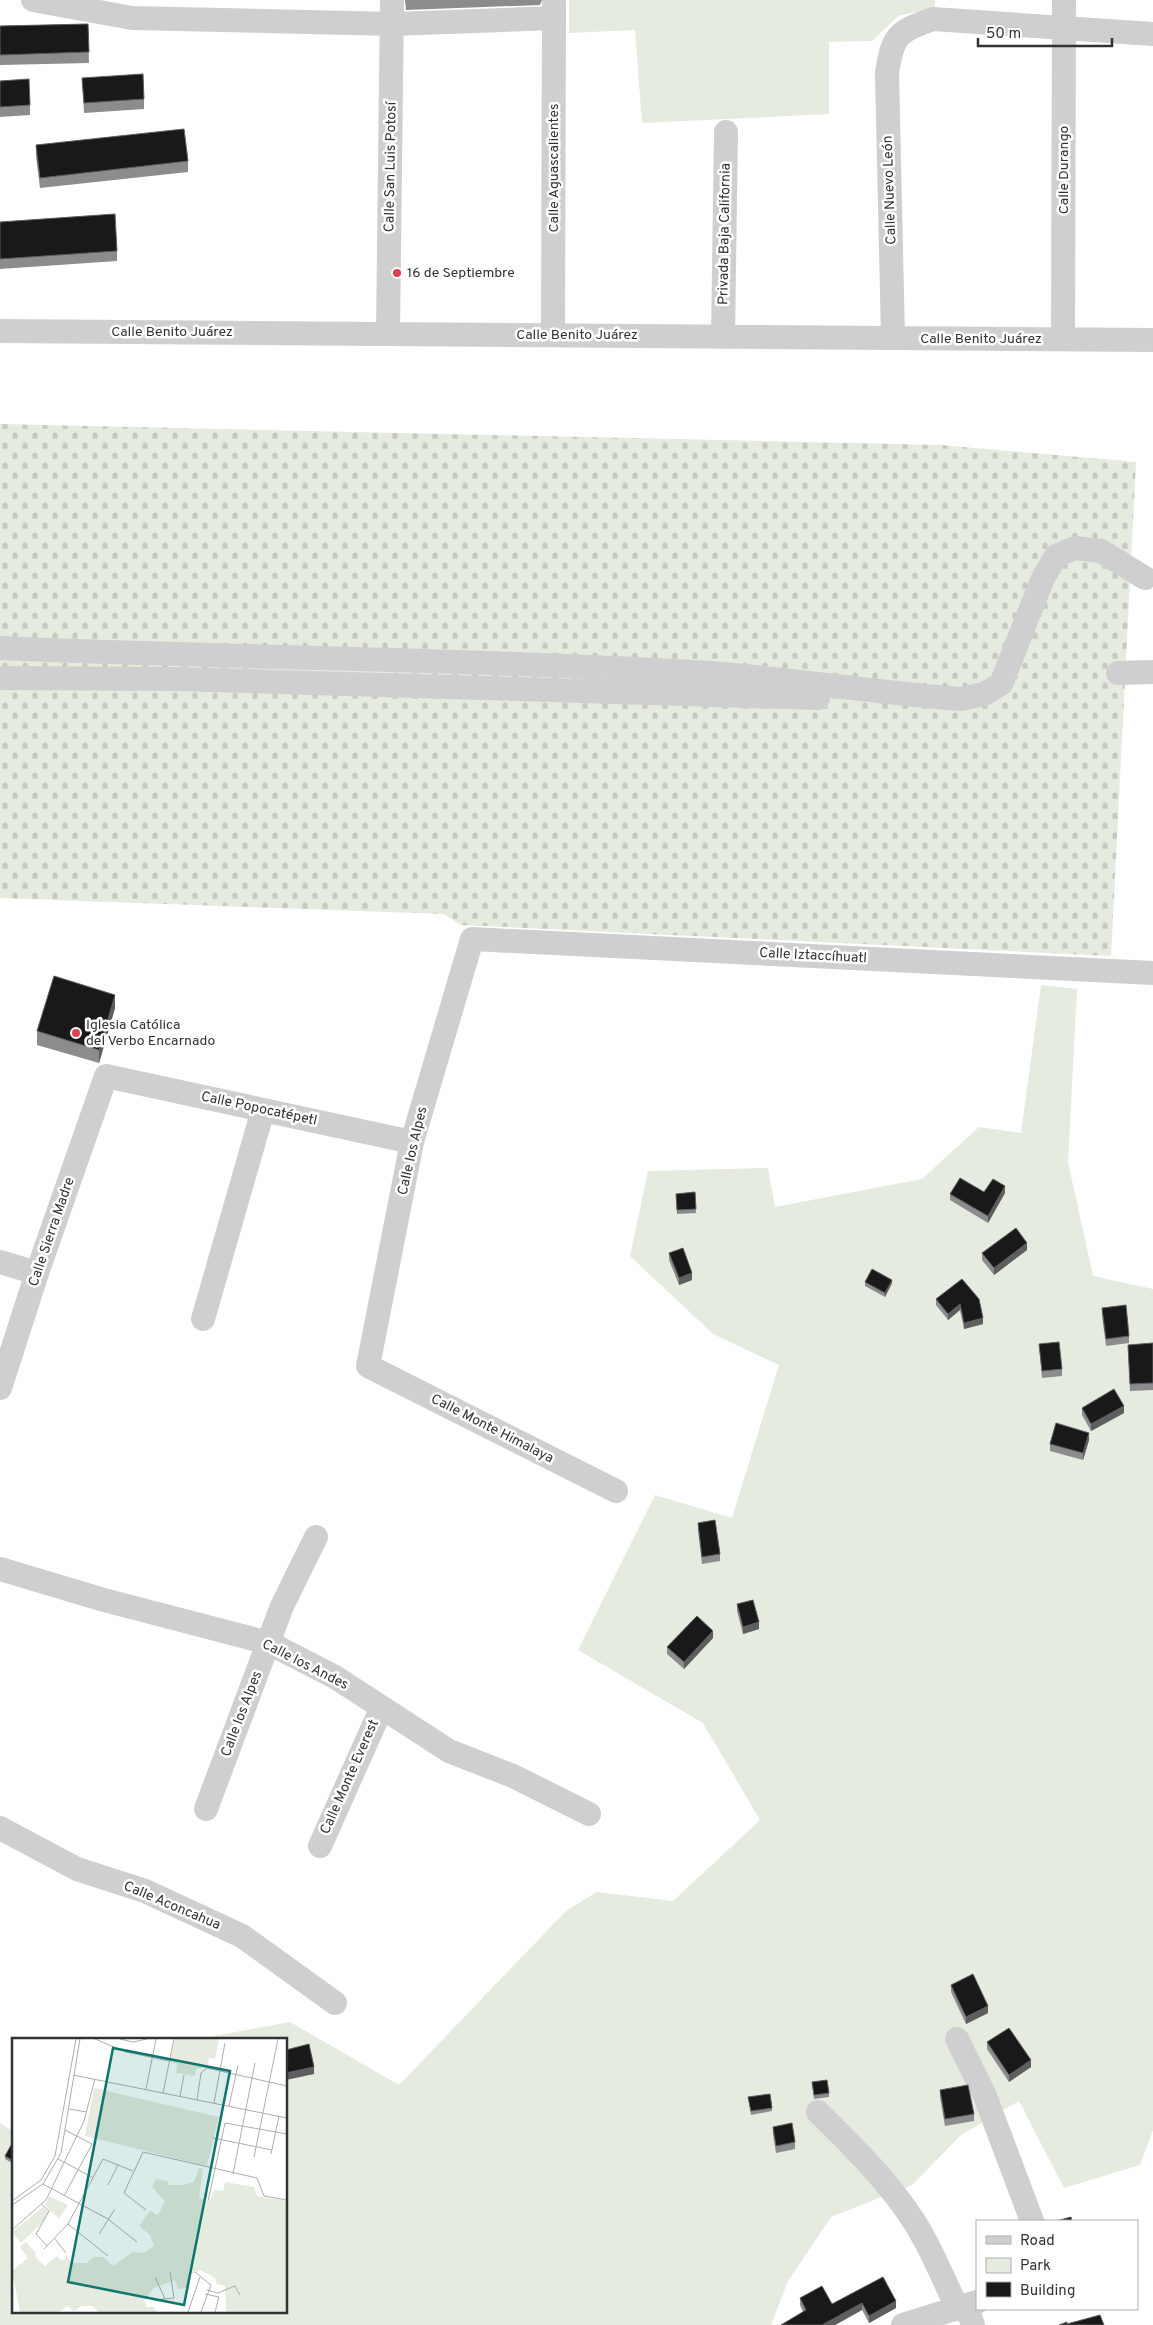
<svg xmlns="http://www.w3.org/2000/svg" width="1153" height="2325" font-family="Overpass,sans-serif">
<style>
.green{fill:#e5ebdf}
.cemetery{fill:url(#cemetery-stones)}
.lines{fill:none;stroke-linecap:round;stroke-linejoin:round}
.minor{stroke:#cfcfcf;stroke-width:24}
.wall{fill:#8c8c8c}
.shaded-wall{fill:#5e5e5e}
.building{fill:#191919;stroke:#5e5e5e}
.poi-dot{fill:#dd404d;stroke:#fff;stroke-width:2}
.labels{text-anchor:middle;dominant-baseline:central;stroke-width:5;stroke-linejoin:round;paint-order:stroke}
.street-label{font-size:14px;fill:#323232;stroke:#fff}
.poi-label{font-size:14px;fill:#323232;stroke:#fff;text-anchor:start}
.inset-road{fill:none;stroke:#adadad;stroke-width:1}
.view{fill:#0f766e;fill-opacity:0.15;stroke:#0f766e;stroke-width:2.5}
.inset-edge{fill:none;stroke:#323232;stroke-width:2.5}
</style>
<defs>
<pattern id="cemetery-stones" width="16" height="16" patternUnits="userSpaceOnUse" patternTransform="scale(1.25)"><rect width="16" height="16" fill="#e5ebdf"/><path d="M2 7V4a2 2 0 0 1 4 0v3zM10 15v-3a2 2 0 0 1 4 0v3z" fill="#c5cac0"/></pattern>
</defs>
<rect width="100%" height="100%" fill="#fff"/>
<path class="green" d="M 569,0 L 935,0 L 935,8 L 898,16 L 872,41 L 829,42 L 829,114 L 642,123 L 635,30 L 569,33 Z
M 1041,985 L 1077,989 L 1068,1162 L 1093,1276 L 1153,1289 L 1153,2130 L 1140,2165 L 1064,2188 L 1019,2101 L 961,2135 L 912,2185 L 831,2217 L 788,2281 L 771,2325 L 0,2325 L 0,2123 L 14,2132 L 14,2311 L 286,2311 L 286,2039 L 203,2038 L 290,2022 L 399,2085 L 566,1911 L 597,1892 L 673,1901 L 760,1820 L 703,1723 L 578,1650 L 655,1495 L 732,1518 L 779,1365 L 713,1334 L 630,1256 L 648,1171 L 768,1168 L 775,1207 L 922,1179 L 979,1127 L 1021,1133 Z"/>
<path class="cemetery" d="M 0,424 L 940,445 L 1136,462 L 1111,956 L 461,925 L 444,914 L 0,898 Z"/>
<g class="lines">
<path class="minor" d="M 33,0 L 132,18 L 393,24 L 554,18
M 0,331 L 1153,340
M 388,334 L 392,0
M 553,335 L 554,0
M 723,337 L 726,132
M 893,338 L 887,73 C 893,35 897,32 933,19 L 1153,34
M 1063,339 L 1064,0
M 0,648 C 237,658 474,659 710,673 C 794,679 877,693 961,699 L 984,694 L 1001,684 L 1043,578 L 1056,556 L 1075,548 L 1101,551 L 1145,578
M 1118,673 L 1153,672
M 0,678 L 178,679 L 818,698
M 0,1262 L 37,1273
M 203,1319 L 263,1110
M 0,1388 L 37,1273 L 106,1076 L 412,1142
M 616,1491 L 368,1366 L 412,1142 L 472,939 L 1153,973
M 0,1569 L 104,1600 L 269,1643 L 335,1677 L 449,1751 L 513,1776 L 589,1814
M 206,1809 L 282,1606 L 316,1537
M 0,1828 L 77,1869 L 145,1891 L 242,1936 L 335,2003
M 320,1846 L 381,1709
M 957,2039 L 985,2096 L 1032,2221
M 818,2112 C 857,2151 900,2192 926,2242 C 937,2263 947,2286 957,2308
M 966,2305 L 973,2325
M 903,2325 L 977,2302"/>
</g>
<path class="wall" d="M 405,0 L 542,0 L 540,5 L 406,10 Z
M 88,24 L 89,63 L 0,65 L 0,26 Z
M 82,78 L 144,99 L 144,109 L 84,113 Z
M 0,81 L 30,105 L 30,115 L 0,117 Z
M 36,145 L 188,161 L 188,172 L 40,188 L 36,156 Z
M 0,222 L 117,251 L 117,261 L 0,269 Z
M 115,1008 L 99,1063 L 37,1045 L 37,1031 Z
M 695,1192 L 696,1213 L 677,1214 L 676,1194 Z
M 984,1192 L 1005,1193 L 988,1223 L 950,1200 L 950,1194 Z
M 1027,1250 L 994,1275 L 982,1260 L 982,1253 Z
M 669,1253 L 692,1280 L 679,1285 L 669,1260 Z
M 962,1279 L 983,1324 L 964,1329 L 960,1310 L 948,1320 L 936,1305 L 936,1299 Z
M 865,1282 L 892,1283 L 885,1297 L 865,1286 Z
M 1102,1308 L 1129,1336 L 1129,1343 L 1106,1346 L 1102,1315 Z
M 1153,1343 L 1153,1390 L 1130,1391 L 1128,1345 Z
M 1039,1344 L 1062,1369 L 1062,1376 L 1042,1378 Z
M 1082,1408 L 1124,1413 L 1091,1431 L 1082,1415 Z
M 1089,1440 L 1083,1460 L 1050,1451 L 1050,1444 Z
M 698,1523 L 720,1554 L 720,1561 L 702,1564 L 698,1530 Z
M 737,1604 L 759,1629 L 743,1634 L 737,1611 Z
M 713,1638 L 684,1669 L 667,1654 L 667,1647 Z
M 951,1985 L 988,2013 L 966,2024 L 951,1992 Z
M 987,2042 L 1031,2067 L 1009,2082 L 987,2049 Z
M 812,2082 L 829,2093 L 829,2097 L 814,2099 Z
M 940,2090 L 974,2114 L 974,2121 L 945,2126 L 940,2097 Z
M 748,2097 L 772,2108 L 772,2111 L 751,2115 Z
M 773,2127 L 795,2142 L 795,2149 L 776,2153 L 773,2134 Z
M 14,2140 L 14,2164 L 5,2159 L 5,2156 Z
M 883,2277 L 896,2308 L 869,2323 L 862,2310 L 835,2325 L 781,2325 L 803,2312 L 800,2305 L 800,2298 L 832,2304 Z"/>
<path class="shaded-wall" d="M 115,995 L 115,1008 L 99,1063 L 99,1050 Z
M 1005,1186 L 1005,1193 L 988,1223 L 988,1216 Z
M 1027,1243 L 1027,1250 L 994,1275 L 994,1268 Z
M 692,1273 L 692,1280 L 679,1285 L 679,1278 Z
M 892,1280 L 892,1283 L 885,1297 L 885,1293 Z
M 960,1304 L 960,1310 L 948,1320 L 948,1314 Z
M 983,1318 L 983,1324 L 964,1329 L 964,1323 Z
M 1124,1406 L 1124,1413 L 1091,1431 L 1091,1424 Z
M 1089,1433 L 1089,1440 L 1083,1460 L 1083,1453 Z
M 759,1622 L 759,1629 L 743,1634 L 743,1627 Z
M 713,1631 L 713,1638 L 684,1669 L 684,1662 Z
M 988,2006 L 988,2013 L 966,2024 L 966,2017 Z
M 1031,2060 L 1031,2067 L 1009,2082 L 1009,2075 Z
M 314,2067 L 314,2074 L 286,2080 L 286,2073 Z
M 896,2301 L 896,2308 L 869,2323 L 869,2316 Z
M 862,2303 L 862,2310 L 835,2325 L 822,2325 Z"/>
<path class="building" d="M 88,24 L 89,52 L 0,55 L 0,26 Z
M 143,74 L 144,99 L 84,103 L 82,78 Z
M 29,79 L 30,105 L 0,107 L 0,81 Z
M 184,129 L 188,161 L 40,178 L 36,145 Z
M 115,214 L 117,251 L 0,259 L 0,222 Z
M 54,976 L 115,995 L 99,1050 L 37,1031 Z
M 960,1178 L 984,1192 L 993,1179 L 1005,1186 L 988,1216 L 950,1194 Z
M 695,1192 L 696,1209 L 677,1210 L 676,1194 Z
M 1016,1228 L 1027,1243 L 994,1268 L 982,1253 Z
M 683,1248 L 692,1273 L 679,1278 L 669,1253 Z
M 872,1269 L 892,1280 L 885,1293 L 865,1282 Z
M 962,1279 L 979,1299 L 983,1318 L 964,1323 L 960,1304 L 948,1314 L 936,1299 Z
M 1126,1305 L 1129,1336 L 1106,1339 L 1102,1308 Z
M 1059,1342 L 1062,1369 L 1042,1371 L 1039,1344 Z
M 1153,1343 L 1153,1383 L 1130,1384 L 1128,1345 Z
M 1114,1389 L 1124,1406 L 1091,1424 L 1082,1408 Z
M 1056,1423 L 1089,1433 L 1083,1453 L 1050,1444 Z
M 715,1520 L 720,1554 L 702,1557 L 698,1523 Z
M 753,1600 L 759,1622 L 743,1627 L 737,1604 Z
M 697,1616 L 713,1631 L 684,1662 L 667,1647 Z
M 973,1974 L 988,2006 L 966,2017 L 951,1985 Z
M 1009,2028 L 1031,2060 L 1009,2075 L 987,2042 Z
M 309,2044 L 314,2067 L 286,2073 L 286,2050 Z
M 827,2080 L 829,2093 L 814,2095 L 812,2082 Z
M 968,2085 L 974,2114 L 945,2119 L 940,2090 Z
M 770,2094 L 772,2108 L 751,2111 L 748,2097 Z
M 792,2123 L 795,2142 L 776,2146 L 773,2127 Z
M 14,2140 L 14,2161 L 5,2156 Z
M 1071,2217 L 1072,2221 L 1056,2221 Z
M 883,2277 L 896,2301 L 869,2316 L 862,2303 L 822,2325 L 781,2325 L 806,2310 L 800,2298 L 822,2286 L 832,2304 Z
M 1100,2315 L 1104,2325 L 1059,2325 L 1067,2322 L 1067,2324 Z"/>
<g class="poi-dot">
<circle cx="397" cy="273" r="5"/>
<circle cx="76" cy="1033" r="5"/>
</g>
<g class="labels">
<g class="street-label">
<text transform="translate(391 167) rotate(-89)">Calle San Luis Potosí</text>
<text transform="translate(554 168) rotate(-90)">Calle Aguascalientes</text>
<text transform="translate(1064 170) rotate(-90)">Calle Durango</text>
<text transform="translate(890 190) rotate(-92)">Calle Nuevo León</text>
<text transform="translate(725 234) rotate(-89)">Privada Baja California</text>
<text x="172" y="332">Calle Benito Juárez</text>
<text x="577" y="335">Calle Benito Juárez</text>
<text x="981" y="339">Calle Benito Juárez</text>
<text transform="translate(813 956) rotate(3)">Calle Iztaccíhuatl</text>
<text transform="translate(259 1109) rotate(12)">Calle Popocatépetl</text>
<text transform="translate(413 1151) rotate(-77)">Calle los Alpes</text>
<text transform="translate(52 1232) rotate(-71)">Calle Sierra Madre</text>
<text transform="translate(492 1429) rotate(27)">Calle Monte Himalaya</text>
<text transform="translate(305 1665) rotate(27)">Calle los Andes</text>
<text transform="translate(242 1714) rotate(-69)">Calle los Alpes</text>
<text transform="translate(350 1777) rotate(-66)">Calle Monte Everest</text>
<text transform="translate(172 1906) rotate(23)">Calle Aconcahua</text>
</g>
<g class="poi-label">
<text x="407" y="273">16 de Septiembre</text>
<text x="86" y="1025">Iglesia Católica<tspan x="86" dy="16">del Verbo Encarnado</tspan></text>
</g>
</g>
<g transform="translate(12 2038)">
<rect width="275" height="275" fill="#fff"/>
<path d="M 163,1 L 207,1 L 203,21 L 197,20 L 196,29 L 184,31 L 183,38 L 164,35 L 165,26 L 158,24 ZM 187,130 L 191,131 L 187,160 L 195,163 L 198,164 L 202,152 L 211,153 L 213,144 L 242,149 L 245,158 L 275,163 L 275,274 L 214,274 L 213,248 L 205,246 L 203,240 L 188,232 L 178,237 L 174,250 L 166,251 L 163,242 L 142,250 L 132,262 L 135,269 L 142,269 L 145,274 L 86,274 L 81,268 L 70,268 L 62,273 L 55,268 L 47,274 L 8,274 L 0,233 L 16,220 L 8,209 L 14,204 L 24,215 L 23,219 L 33,228 L 45,218 L 50,223 L 55,219 L 61,225 L 75,225 L 82,219 L 91,219 L 101,228 L 121,214 L 132,215 L 142,208 L 138,197 L 127,188 L 138,173 L 146,177 L 153,163 L 140,149 L 144,141 L 156,143 L 156,147 L 171,147 L 182,144 ZM 37,158 L 56,167 L 47,180 L 33,168 ZM 31,169 L 36,174 L 32,183 L 9,205 L 0,194 Z" fill="#e5ebdf"/>
<path d="M 82,50 L 207,79 L 195,128 L 73,98 Z" fill="#e5ebdf"/>
<path class="inset-road" d="M 83,1 L 114,14 L 157,23M 108,1 L 121,4 L 135,1M 61,37 L 275,80M 134,51 L 144,1M 151,55 L 162,1M 168,58 L 172,37M 185,62 L 189,35 L 195,30 L 275,48M 202,65 L 213,5M 217,68 L 226,27M 57,71 L 75,74M 201,100 L 260,112M 259,116 L 267,78M 242,119 L 266,1M 46,121 L 80,139M 221,136 L 243,25M 31,146 L 96,181 L 125,204M 96,147 L 106,127M 52,158 L 80,106 L 53,92M 0,163 L 29,142 L 43,118 L 64,1M 196,163 L 213,85 L 275,96M 0,167 L 31,146 L 49,115 L 68,1M 30,167 L 37,173 L 24,196 L 35,208M 134,172 L 112,155 L 131,114 L 245,140 L 252,158 L 275,162M 56,186 L 96,218M 0,192 L 34,162 L 72,83 L 83,41M 87,196 L 103,171M 43,201 L 54,215M 32,211 L 56,186 L 91,121 L 121,133M 183,234 L 199,247 L 189,274M 143,239 L 153,261M 195,252 L 206,255 L 223,248 L 228,257M 193,256 L 207,259 L 203,274M 143,262 L 162,260 L 158,234M 176,274 L 188,239"/>
<path class="view" d="M 101,10 L 218,33 L 172,267 L 56,244 Z"/>
<rect width="275" height="275" class="inset-edge"/>
</g>
<rect x="976" y="2220" width="162" height="90" fill="#ffffff" stroke="#adadad"/>
<rect x="986" y="2236" width="25" height="8" fill="#cfcfcf" stroke="#adadad"/>
<text x="1020" y="2245" font-size="15" fill="#323232">Road</text>
<rect x="986" y="2258" width="25" height="15" fill="#e5ebdf" stroke="#adadad"/>
<text x="1020" y="2270" font-size="15" fill="#323232">Park</text>
<rect x="986" y="2282" width="25" height="15" fill="#191919" stroke="#adadad"/>
<text x="1020" y="2295" font-size="15" fill="#323232">Building</text>
<path d="M978 38v8h134v-8" fill="none" stroke="#323232" stroke-width="2.5"/>
<text x="986" y="38" font-size="15" fill="#323232" stroke="#ffffff" stroke-width="4" paint-order="stroke">50 m</text>
</svg>
